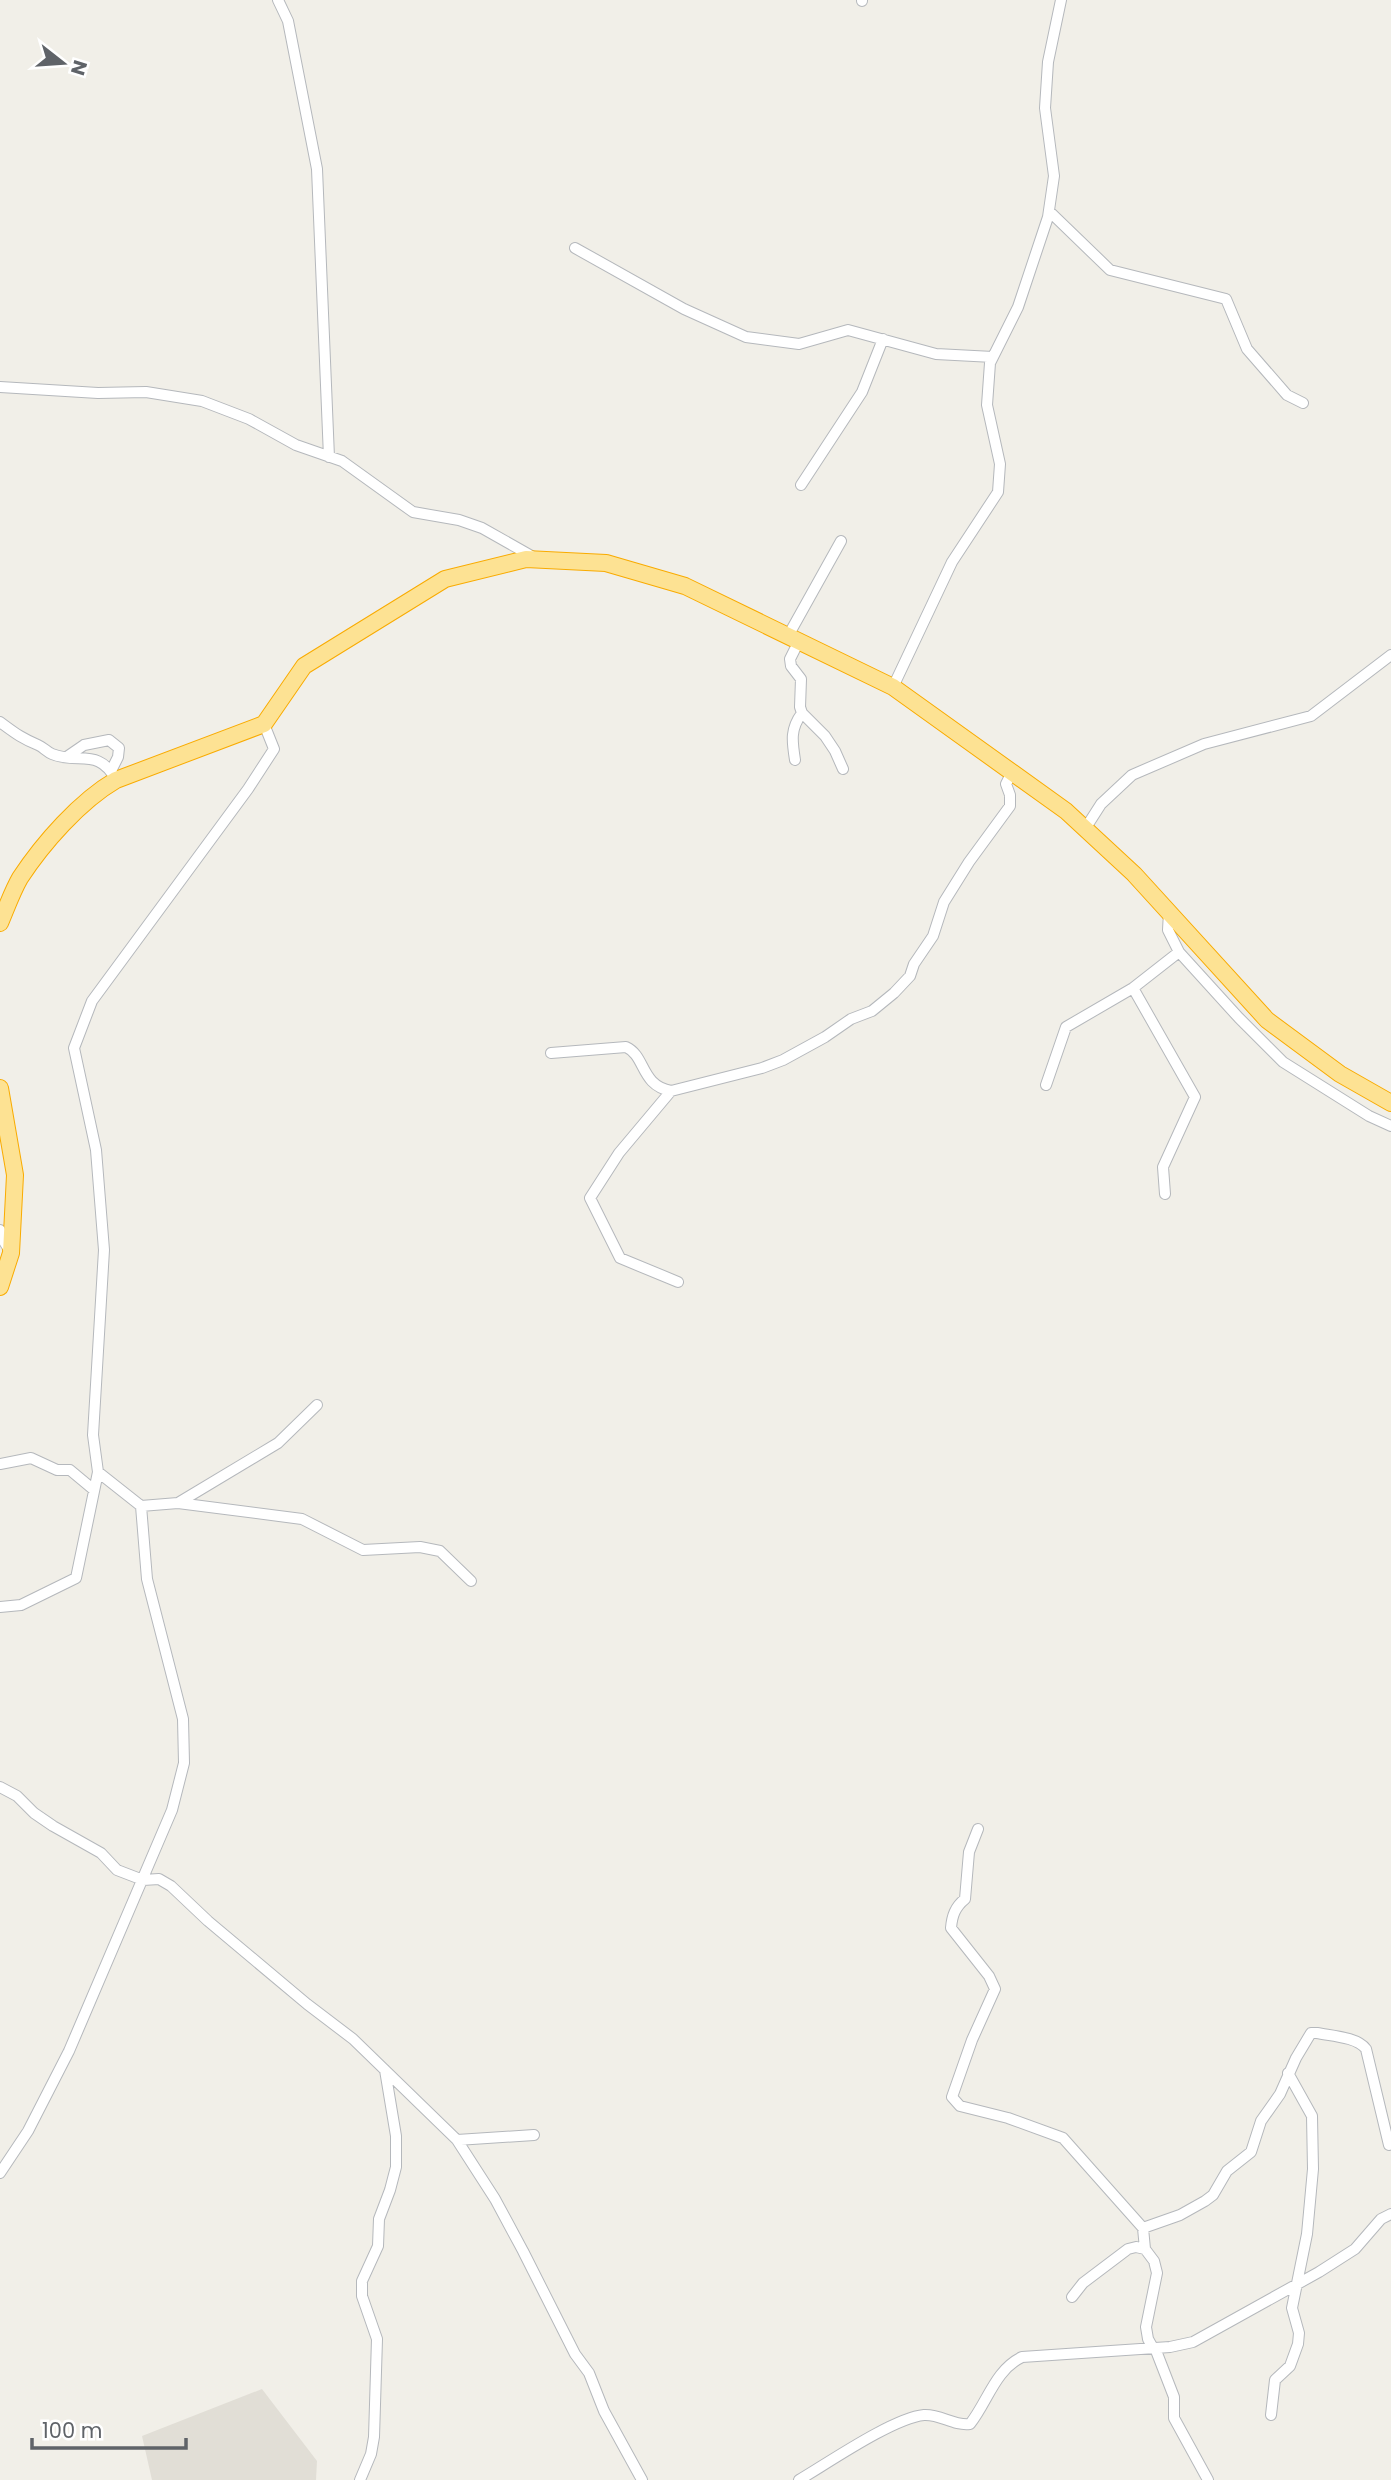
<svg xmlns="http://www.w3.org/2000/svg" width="1391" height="2480" font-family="Poppins,sans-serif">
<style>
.education{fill:#e1ded6}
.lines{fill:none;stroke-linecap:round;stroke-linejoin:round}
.minor-casing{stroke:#b5b8bc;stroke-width:12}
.highway-casing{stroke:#f9ab00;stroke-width:18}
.minor{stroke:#fff;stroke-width:10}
.highway{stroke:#fde293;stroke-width:16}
</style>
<rect width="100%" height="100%" fill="#f1efe8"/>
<path class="education" d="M 262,2389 L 317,2461 L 316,2480 L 152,2480 L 142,2436 Z"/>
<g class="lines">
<defs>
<path id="minor" d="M 278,0 L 288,21 L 317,169 L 329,457
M 862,1 L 862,0
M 1049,211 L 1110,270 L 1226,299 L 1247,349 L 1287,395 L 1303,403
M 575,248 L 684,309 L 746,337 L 799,344 L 848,330 L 936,354 L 993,357
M 0,387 L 98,393 L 146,392 L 202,401 L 249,419 L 296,445 L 342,461 L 413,512 L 459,520 L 482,528 L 535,558
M 801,485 L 862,392 L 883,339
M 788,636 L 841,541
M 799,641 L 790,659 L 791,666 L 801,679 L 800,707 L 802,713 L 825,736 L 835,751 L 843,769
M 893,687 L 952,562 L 998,492 L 1000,464 L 987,405 L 990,363 L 1018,307 L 1048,217 L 1054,176 L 1045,108 L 1048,62 L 1061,0
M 0,722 C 15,733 21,738 38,745 C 43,747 47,752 52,754 C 78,765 99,747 116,780
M 68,756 L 84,745 L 109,740 L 119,748 L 118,757 L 111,771
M 795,760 C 792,741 790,729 802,713
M 1085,829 L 1101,804 L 1132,775 L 1204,744 L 1311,716 L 1391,655
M 1169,912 L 1168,930 L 1179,952 L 1239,1018 L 1283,1062 L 1369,1116 L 1391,1126
M 1133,988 L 1195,1097 L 1163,1167 L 1165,1194
M 551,1053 L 626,1047 C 646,1056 640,1085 671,1091 L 762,1068 L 783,1060 L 825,1037 L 851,1019 L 872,1011 L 894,993 L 910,976 L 914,964 L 933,936 L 944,902 L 969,862 L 1010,806 L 1010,795 L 1006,784 L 1012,772
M 1046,1085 L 1066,1027 L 1133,988 L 1179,952
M 671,1091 L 619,1153 L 590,1198 L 620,1258 L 678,1282
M 0,1230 L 2,1238 L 11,1253
M 0,1464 L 31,1458 L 57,1470 L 70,1470 L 94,1490
M 178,1503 L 278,1443 L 317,1405
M 141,1506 L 178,1503 L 302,1519 L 363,1550 L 420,1547 L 440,1551 L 471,1581
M 0,1607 L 21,1605 L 76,1578 L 98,1472 L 93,1435 L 104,1250 L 96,1150 L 74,1048 L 92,1001 L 248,789 L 274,749 L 264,724
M 0,1787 L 17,1796 L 34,1813 L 53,1826 L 101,1853 L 117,1870 L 143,1880 L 159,1879 L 171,1886 L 208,1921 L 307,2004 L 353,2039 L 457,2140 L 495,2199 L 523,2251 L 575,2354 L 589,2373 L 604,2411 L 642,2480
M 978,1829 L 969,1852 L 965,1899 C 955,1907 952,1916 951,1928 L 989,1976 L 995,1989 L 972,2040 L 952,2097 L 960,2106 L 1008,2118 L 1063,2138 L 1143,2228 L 1145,2249 L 1154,2261 L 1157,2273 L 1146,2327 L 1148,2339 L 1153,2348
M 457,2140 L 534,2135
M 0,2173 L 28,2131 L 69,2051 L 172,1810 L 184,1763 L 183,1719 L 147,1579 L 141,1506 L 98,1472
M 1143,2228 L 1180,2215 L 1205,2201 L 1213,2195 L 1227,2171 L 1251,2152 L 1261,2121 L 1280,2094 L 1296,2058 L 1311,2033 L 1317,2033 C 1332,2036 1357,2037 1366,2049 L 1389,2145
M 1072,2297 L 1083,2283 L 1128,2249 L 1136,2247 L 1145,2249
M 1155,2348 L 1174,2397 L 1174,2418 L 1208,2480
M 1271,2415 L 1275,2380 L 1290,2366 L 1298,2344 L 1299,2333 L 1292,2308 L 1307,2234 L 1313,2169 L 1312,2116 L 1288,2073
M 360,2480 L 371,2454 L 374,2437 L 377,2339 L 362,2296 L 362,2281 L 378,2246 L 379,2219 L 390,2190 L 396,2167 L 396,2136 L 385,2070
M 799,2480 C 828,2463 893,2418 924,2415 C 941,2414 953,2426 970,2424 C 988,2401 995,2370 1022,2357 L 1170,2347 L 1193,2342 L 1319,2272 L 1355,2249 L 1381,2219 L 1391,2214"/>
<path id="highway" d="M 0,923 C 6,909 12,892 20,878 C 43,843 80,801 116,780 L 264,724 L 304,666 L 445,579 L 526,559 L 606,563 L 685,586 L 893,687 L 1066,811 L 1134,874 L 1267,1020 L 1340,1074 L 1391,1103
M 0,1088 L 15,1175 L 11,1253 L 0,1287"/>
</defs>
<use href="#minor" class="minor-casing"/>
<use href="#highway" class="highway-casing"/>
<use href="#minor" class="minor"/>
<use href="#highway" class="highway"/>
</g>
<g transform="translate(63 63) rotate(107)" stroke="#ffffff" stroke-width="5" paint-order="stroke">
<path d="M0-5L12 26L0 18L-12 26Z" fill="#5f6368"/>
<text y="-10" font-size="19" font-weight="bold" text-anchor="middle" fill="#5f6368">N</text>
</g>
<path d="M32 2438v10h154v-10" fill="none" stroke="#5f6368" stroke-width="3.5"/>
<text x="42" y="2438" font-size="21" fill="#5f6368" stroke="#ffffff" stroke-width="5" paint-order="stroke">100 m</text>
</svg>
